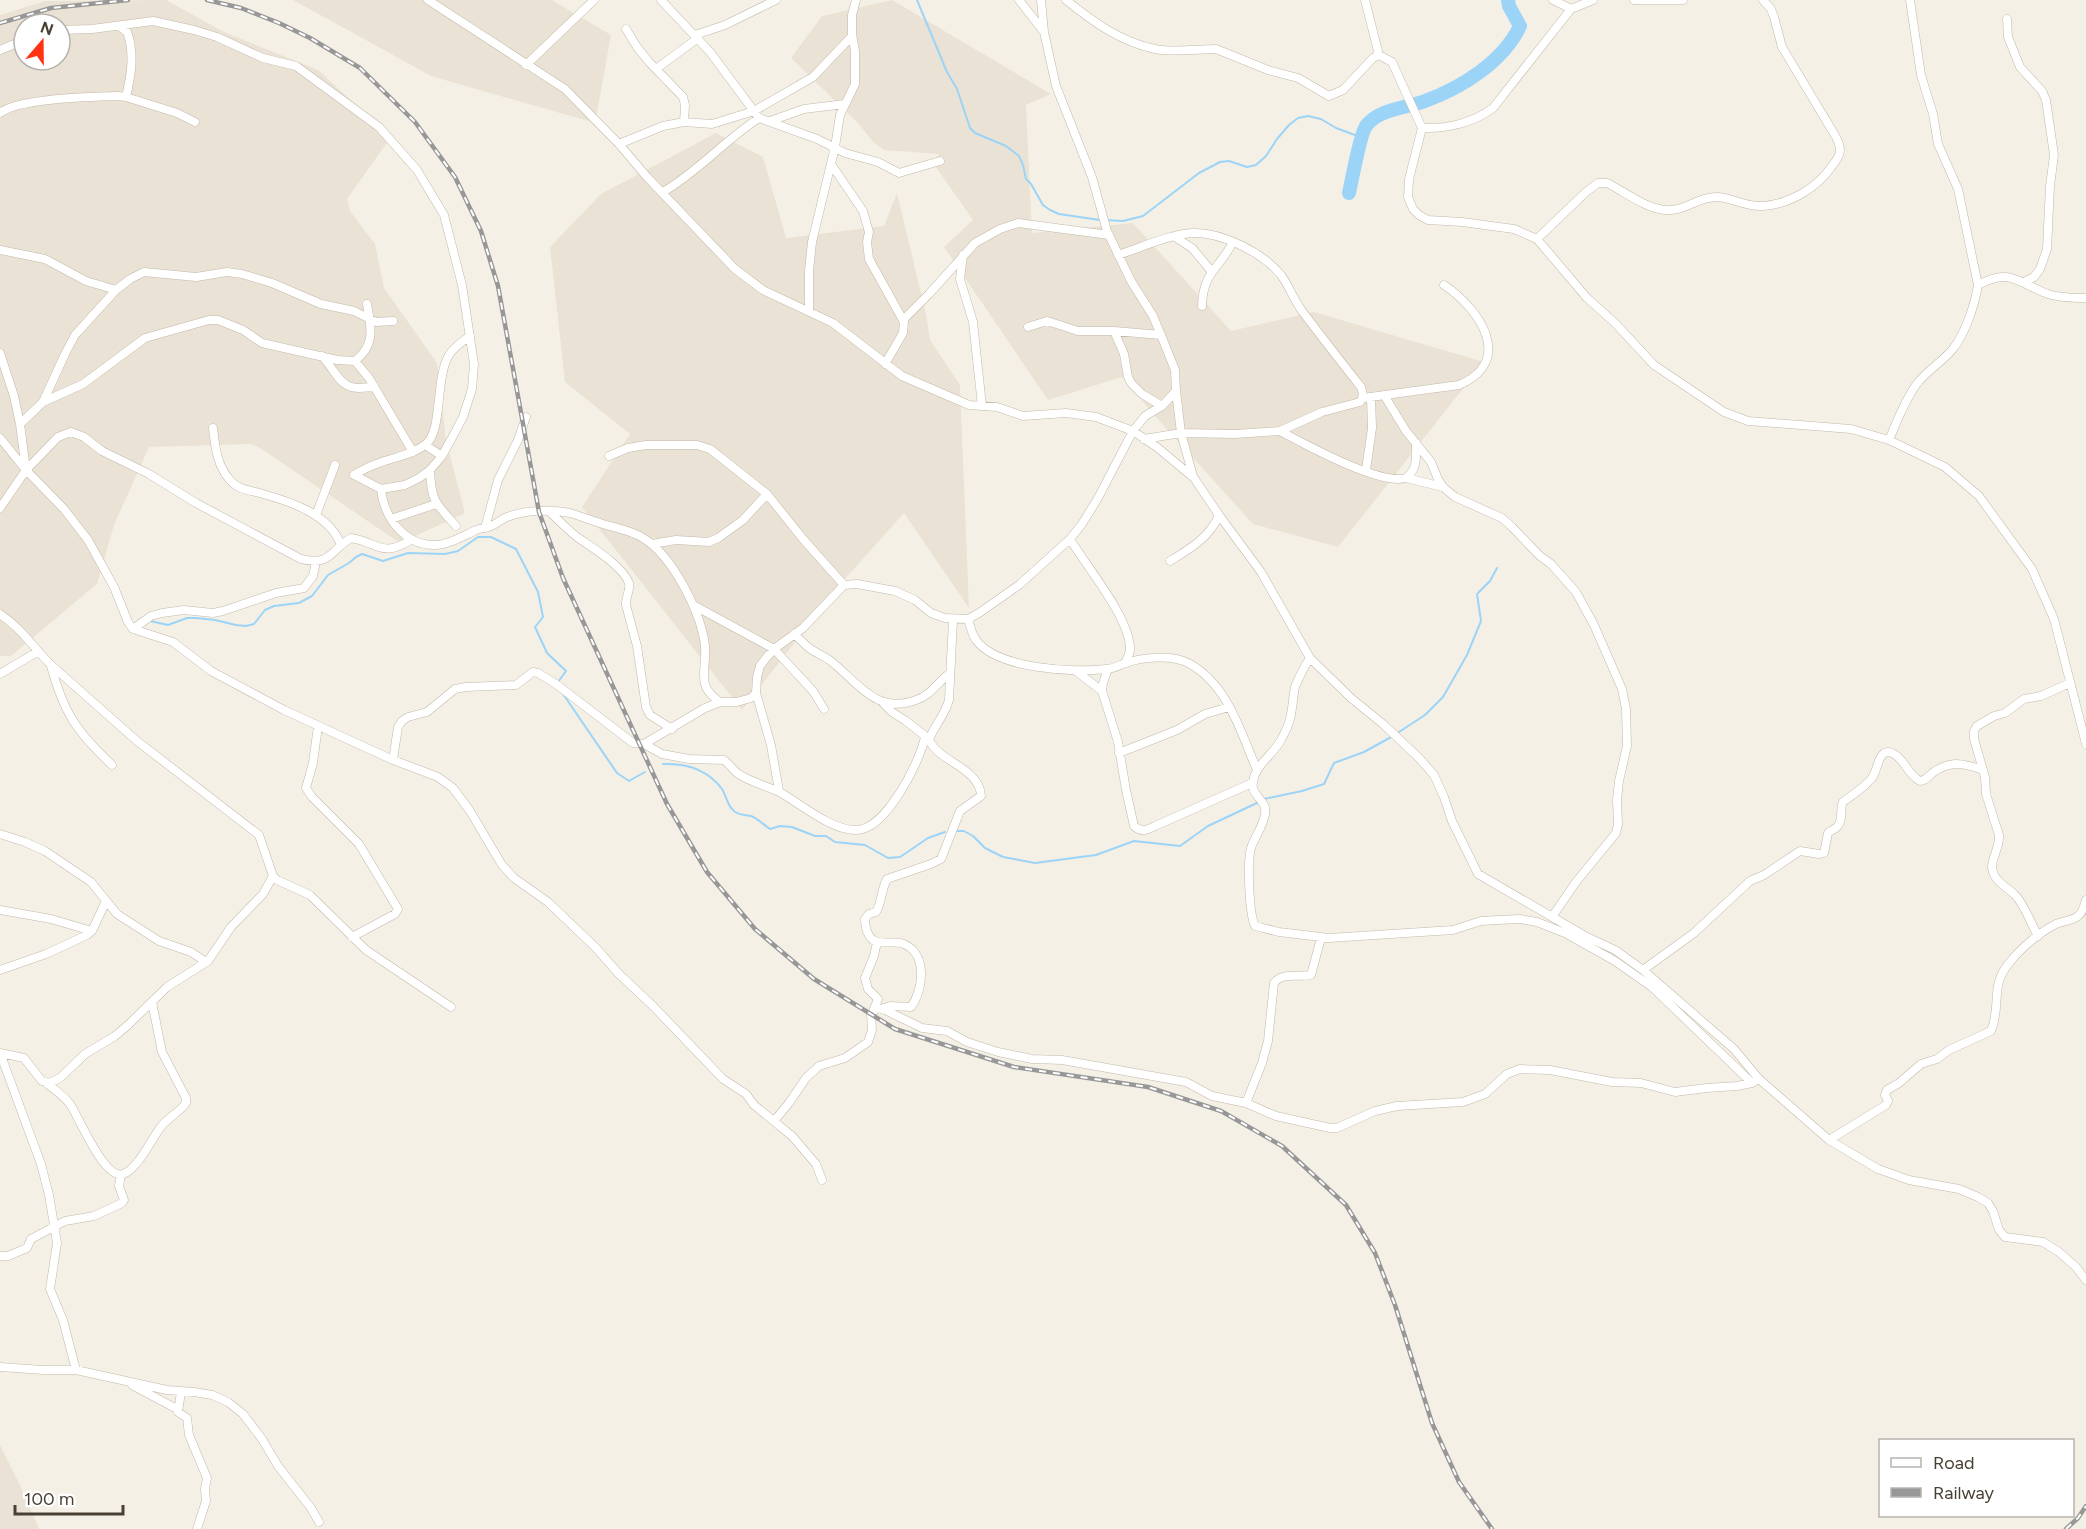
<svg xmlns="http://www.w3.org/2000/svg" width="2086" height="1529" font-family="Figtree,sans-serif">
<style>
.residential{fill:#eae2d4;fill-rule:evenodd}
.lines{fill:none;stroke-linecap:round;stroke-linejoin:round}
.stream{stroke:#9cd4f8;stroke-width:2}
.river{stroke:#9cd4f8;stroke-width:14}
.street-casing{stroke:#c2b8a8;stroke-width:9}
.street{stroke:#fff;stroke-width:8}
.rail-casing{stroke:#979797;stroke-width:4.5}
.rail{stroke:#fff;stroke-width:2;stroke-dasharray:7;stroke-linecap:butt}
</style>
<rect width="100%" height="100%" fill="#f5f0e6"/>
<path class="residential" d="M 166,0 L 226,33 L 318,70 L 391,137 L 347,199 L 350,211 L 375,244 L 384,288 L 437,363 L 446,440 L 465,513 L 400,543 L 260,448 L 251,444 L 149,447 L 114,525 L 97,584 L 11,656 L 0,656 L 0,15 L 45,1 ZM 24,24 L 60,24 L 60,60 L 24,60 Z
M 293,0 L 552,0 L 611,35 L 595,123 L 431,76 Z
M 892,0 L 1051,94 L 1026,105 L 1032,233 L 1133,223 L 1231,331 L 1314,312 L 1484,362 L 1338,547 L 1253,524 L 1155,416 L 1122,377 L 1048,400 L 944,247 L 973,220 L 933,163 L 939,154 L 884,150 L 873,142 L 858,123 L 791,58 L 822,16 Z
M 716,133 L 763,157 L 786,238 L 884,226 L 897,193 L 926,314 L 930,340 L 960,385 L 969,608 L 904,513 L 844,580 L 742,710 L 582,507 L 630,434 L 565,382 L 550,247 L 601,194 Z
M 0,1445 L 20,1485 L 39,1529 L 0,1529 Z"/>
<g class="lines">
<path class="stream" d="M 917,0 L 947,72 L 957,89 L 970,128 L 975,133 L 1006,146 L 1019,156 L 1023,165 L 1026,179 L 1031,184 L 1043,205 L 1050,210 L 1059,214 L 1100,220
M 1106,220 L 1123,221 L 1143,216 L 1199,173 L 1220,162 L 1229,161 L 1247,167 L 1256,165 L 1266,156 L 1277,139 L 1289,125 L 1298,118 L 1308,116 L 1321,119 L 1336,128 L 1363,138
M 150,621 L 168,625 L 187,618 L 196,618 L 215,620 L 236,625 L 246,626 L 254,624 L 265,610 L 274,606 L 299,603 L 312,596 L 328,575 L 349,563 L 356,557 L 362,554 L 383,561 L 408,553 L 445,554 L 458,551 L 478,537 L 491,537 L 516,549 L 538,592 L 543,617 L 535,627 L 547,653 L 566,671 L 558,682
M 561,691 L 617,773 L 629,781 L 645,772
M 1399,732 L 1425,715 L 1443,697 L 1467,655 L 1481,621 L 1477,594 L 1490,581 L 1497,568
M 663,764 C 686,763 708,770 722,789 C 726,795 727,805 733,810 C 737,815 745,815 751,816 C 757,818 764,825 770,829 L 780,826 L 792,827 L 815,836 L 826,836 L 835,842 L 865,845 L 888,858 L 900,857 L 928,838 L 945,832
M 1264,799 L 1302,791 L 1324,784 L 1334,763 L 1364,752 L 1393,736
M 956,831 L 964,831 L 973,836 L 985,848 L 1003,857 L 1035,863 L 1096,855 L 1134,841 L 1180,846 L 1208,826 L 1259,802"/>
<path class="river" d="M 1349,193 C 1352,180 1360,134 1366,126 C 1378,109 1407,108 1425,101 C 1461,88 1503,62 1520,26 L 1509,6 L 1508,0"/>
<defs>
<path id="street" d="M 428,0 L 565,89 L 619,144 L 647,177 L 735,269 L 763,290 L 833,323 L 902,376 L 969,405 L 997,407 L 1023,416 L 1066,413 L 1096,417 L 1133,431 L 1158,448 L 1194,478 L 1219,515 L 1261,572 L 1310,658 L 1351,698 L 1383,724 L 1419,758 L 1434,775 L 1444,797 L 1452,821 L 1478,874 L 1585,936 L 1615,950 L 1643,970 L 1734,1049 L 1759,1079 L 1829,1140 L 1878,1169 L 1909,1180 L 1959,1189 L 1978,1197 L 1988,1203 L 1993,1211 L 1999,1230 L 2005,1237 L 2043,1242 L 2059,1252 L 2076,1267 L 2086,1280
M 661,0 L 710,52 L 759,118 L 817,139 L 845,153 L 878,162 L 899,173 L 940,161
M 1019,0 L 1044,32
M 1066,0 C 1093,22 1121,42 1155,49 C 1173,53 1198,49 1216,49 L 1268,70 L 1298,78 L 1329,96 L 1343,90 L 1373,58 L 1379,55 L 1392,62 L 1422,128 L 1409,179 L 1408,197 L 1413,209 L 1419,215 L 1428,220 L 1462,222 L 1514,229 L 1537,239 L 1587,298 L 1615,323 L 1654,365 L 1724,412 L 1748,421 L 1851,429 L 1889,440 L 1945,467 L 1979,496 L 2032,569 L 2054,619 L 2086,744
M 1365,0 L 1379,55
M 1553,0 L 1571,9
M 1634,0 L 1683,0
M 2007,19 L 2008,37 L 2020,67 L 2042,91 L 2046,100 L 2054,155 L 2050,186 L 2047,249 L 2040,269 L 2034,277 L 2024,282
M 119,26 L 127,32 C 135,52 131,76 126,97
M 626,29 L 637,47 L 649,62 L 683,97 L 685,105 L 684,122
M 60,30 L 92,29 L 153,21 L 194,30 L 217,37 L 263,58 L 296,66 L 379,127 L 417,170 L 444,215 L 462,285 L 474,364 L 472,389 L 463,417 L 453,436 L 442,456 L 430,470 L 419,478 L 405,485 L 381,489
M 695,35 L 725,25 L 776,0
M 0,50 L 24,40
M 526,65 L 594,0
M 656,69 L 698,38
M 0,113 C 18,98 93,97 118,96 L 126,97 L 177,113 L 195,122
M 770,121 L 804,109 L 845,104
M 1422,128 C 1446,129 1473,123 1493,108 L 1571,9 L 1593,0
M 619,144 L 663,126 L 684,122 L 712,124 L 754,111 L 813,77 L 852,36
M 831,164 L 863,211 L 869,232 L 867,242 L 869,259 L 904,322 L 903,333 L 885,364
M 663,192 C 699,171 725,140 759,118
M 1175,237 L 1192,248 L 1212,272
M 1537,239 L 1586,192 L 1598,183 L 1607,183 C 1625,192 1645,208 1665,210 C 1684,212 1699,196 1718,197 C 1733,198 1745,207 1763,206 C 1790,204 1817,188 1832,166 C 1836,161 1840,156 1840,150 C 1840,146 1838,141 1836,137 L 1782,47 L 1774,17 L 1771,9 L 1763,0
M 0,250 L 45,259 L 86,281 L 116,290
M 963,255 L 960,279 L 973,322 L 982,406
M 1118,255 C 1140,248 1170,234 1193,233 C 1222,232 1263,253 1281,275 C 1289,286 1294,300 1302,311 C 1321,336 1341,362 1361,387 C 1363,393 1364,397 1360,402 L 1322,412 L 1280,431 L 1235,434 L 1181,433 L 1144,439
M 1978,285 C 2010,267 2018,283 2048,294 C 2060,298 2074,298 2086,298
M 1202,306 C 1203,272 1219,269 1233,242
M 809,311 L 809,271 L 812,242 L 835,147 L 840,115 L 855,84 L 855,51 L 852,34 L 852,15 L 856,0
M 903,320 L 929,294 L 975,243 L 1000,229 L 1018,223 L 1109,235
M 1028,327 L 1047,321 L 1078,331 L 1114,331 L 1161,335
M 1114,331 L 1124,354 L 1128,377 L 1131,383 L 1142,394 L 1162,406
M 0,353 L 14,396 L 20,424 L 26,470 L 0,508
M 322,356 C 341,378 341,394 374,386
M 355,361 L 369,378 L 413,452
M 1176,391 L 1181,433 L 1193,476
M 1384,395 L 1406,431 L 1431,462 L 1438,479 L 1443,487 L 1455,497 L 1502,518 L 1512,527 L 1540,556 L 1551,564 L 1576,592 L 1594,625 L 1622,689 L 1626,709 L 1627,746 L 1619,781 L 1617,800 L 1618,824 L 1616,833 L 1576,882 L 1552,917
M 1363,398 L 1459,385 C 1515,361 1480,309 1444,285
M 43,402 L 83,384 L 145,338 L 209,320 L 218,320 L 243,330 L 262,343 L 337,360 L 355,361 C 376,345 371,327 367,304
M 20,424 L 43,402 L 65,354 L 75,335 L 116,290 L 130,279 L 144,272 L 196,277 L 227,272 L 242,274 L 272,283 L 321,304 L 354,311 L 376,322 L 393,321
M 213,428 C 215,446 217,466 230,480 C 239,491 251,490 263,494 C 292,502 330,515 341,545
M 1280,431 C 1304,444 1381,486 1406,478 C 1418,469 1416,456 1416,443
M 0,438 L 26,470 L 64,509 L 88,540 L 114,587 L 128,622 L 133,629 L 173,642 L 211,671 L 284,710 L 393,760 L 438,777 L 453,788 L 470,811 L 502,865 L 514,878 L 548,902 L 596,948 L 619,974 L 653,1006 L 723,1079 L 746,1094 L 754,1105 L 792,1136 L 816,1164 L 822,1180
M 1889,440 C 1897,421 1904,402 1916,385 C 1926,371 1941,363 1952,350 C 1965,335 1975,304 1978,285 L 1958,189 L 1938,144 L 1933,114 L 1921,75 L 1910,0
M 425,445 L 442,456
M 609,456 L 628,448 L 646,445 L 697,445 L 710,449 L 767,494 L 803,539 L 844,585
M 26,470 L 58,437 L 71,432 L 84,437 L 102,451 L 149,474 L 196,503 L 301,559 C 332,566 329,551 351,538 C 380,543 381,558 411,540
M 430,470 C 431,501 436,504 456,526
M 1366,470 L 1372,428 L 1371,397
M 354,475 L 381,489 C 384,518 405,546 436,545 C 448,545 463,536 474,531 C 479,528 486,528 491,526 C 497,524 501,519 507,517 C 525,510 551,509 570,513 C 580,516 590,520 600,523 C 614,528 631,530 643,538 C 672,555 701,612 705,646 C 707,672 695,685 720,702
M 354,475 C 362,470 370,466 379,463 C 394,457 413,455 426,444 C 443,430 435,378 449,355 C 454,347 462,342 470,336
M 1406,478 L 1443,487
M 549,511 C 558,520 567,529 577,537 C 591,547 622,565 629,583 C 631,589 625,598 626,605 L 637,646 L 646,707 L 650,715 L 672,729
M 316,515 L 335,465
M 391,519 L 436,504
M 485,528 L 498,480 L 518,440 L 526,417
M 1070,539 C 1086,566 1131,619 1130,650 C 1129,655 1127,659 1125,663
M 652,544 L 676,540 L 709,542 L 718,538 L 743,520 L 767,494
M 1170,561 C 1190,549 1210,537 1219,515
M 695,606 L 774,649 L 813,691 L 824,709
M 0,614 C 22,629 32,646 50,664 L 137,741 L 259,835 L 273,876 L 277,880 L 310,895 L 366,950 L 451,1007
M 968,619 C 970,625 972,635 976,640 C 997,669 1074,673 1106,669 C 1112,669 1118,666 1123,664 C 1141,657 1173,654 1190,664 C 1228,685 1241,733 1257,770
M 133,629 L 151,616 L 162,613 L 184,610 L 213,613 L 223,611 L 276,593 L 304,588 L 313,576 L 316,562
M 794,634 C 799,638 803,643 808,647 C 815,653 825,656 832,662 C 858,683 877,715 916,700 C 930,696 938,682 949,674
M 1310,658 C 1304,667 1299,677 1295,687 C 1293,696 1293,705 1291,714 C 1290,724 1285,732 1281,740 C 1273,755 1255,765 1253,782 C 1250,796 1268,800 1265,814 C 1263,827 1255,836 1251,848 C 1247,862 1249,913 1255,926 L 1279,932 L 1329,938 L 1453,930 L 1481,921 L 1498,920 L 1520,919 L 1537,922 L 1565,933 L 1615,961 L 1652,987 L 1752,1083
M 51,666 C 64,713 76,731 112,765
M 1108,669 L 1103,683 L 1102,691 L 1118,742 L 1126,790 L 1134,826 C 1142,833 1147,830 1155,826 L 1252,783
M 1076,671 L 1102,691
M 0,674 L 37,652
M 756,693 L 771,745 L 779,791
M 881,701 L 892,712 L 906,721 L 929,739
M 318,726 L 313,763 L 306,788 L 312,797 L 359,844 L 398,909 L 395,914 L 352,937
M 644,744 L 662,754 L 689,759 L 724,760 C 729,764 733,769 737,773 C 751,783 769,786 783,794 C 803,806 833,831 857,830 C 886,829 920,762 925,737
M 1119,753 L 1177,730 L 1205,714 L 1229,707
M 393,760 L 398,727 L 402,721 L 408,717 L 427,712 L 455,689 L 466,687 L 516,685 L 533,672 L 538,673 L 556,684 L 633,743 L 644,744 L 705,708 L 720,702 L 737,702 L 751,698 L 756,693 L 757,677 L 760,666 L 766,658 L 774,649 L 803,628 L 844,585 L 857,584 L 895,591 L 915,600 L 931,613 L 945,618 L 968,619 L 979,613 L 1019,585 L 1070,539 L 1082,524 L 1098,498 L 1133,431 L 1145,416 L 1162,406 L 1176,391 L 1175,370 L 1165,345 L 1153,316 L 1131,281 L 1107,231 L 1092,177 L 1056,86 L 1044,32 L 1041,0
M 0,834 L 25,842 L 45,851 L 91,882 L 117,914 L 159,941 L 191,952 L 206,962
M 0,910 L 51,919 L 92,931
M 2038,936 C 2031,924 2025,905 2015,895 C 2007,887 1993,881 1992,867 C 1992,857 2000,847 1999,835 L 1986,794 L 1985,777 L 1974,739 L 1974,731 L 1977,726 L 1994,716 L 2005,713 L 2024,699 L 2041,696 L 2070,683
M 0,970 L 46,954 L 87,935 L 92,931 L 106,901
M 1643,970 L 1694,933 L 1750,881 L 1764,875 L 1800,851 L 1819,854 L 1824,853 L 1828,833 C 1831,830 1834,830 1837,827 C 1844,820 1839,810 1843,802 C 1852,795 1865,787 1872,778 C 1878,771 1878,745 1894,754 C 1905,760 1908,775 1920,781 C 1928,780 1929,775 1935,771 C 1953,760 1965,764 1983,770
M 874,1009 L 878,999 L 868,989 L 865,978 L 874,956 L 877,942
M 881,1009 L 890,1006 L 911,1007 C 924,989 928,951 901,943 C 893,941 881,945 873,940 C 867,935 865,927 865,919 L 869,914 L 876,912 C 882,902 881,890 887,879 L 931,864 L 941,859 L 960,811 L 981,796 C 980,768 939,762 929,740 C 934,726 945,715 949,700 L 953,620
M 0,1053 L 24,1058 L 42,1081 L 49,1083 L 60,1078 L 85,1054 L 115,1036 L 128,1025 L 167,987 L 208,961 L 231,927 L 263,894 L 273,876
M 0,1053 L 41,1164 L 49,1195 L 57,1243 L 50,1289 L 63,1320 L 76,1370
M 46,1083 C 54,1089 63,1095 70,1104 C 79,1117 104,1180 123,1174 C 137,1170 151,1140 160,1128 C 167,1118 179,1113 186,1103 L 186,1098 L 162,1052 L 152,1002
M 1246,1103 L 1262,1063 L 1268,1041 L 1274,983 C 1283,971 1299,978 1311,975 L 1321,938
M 774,1121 L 789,1103 L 806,1078 L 819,1066 L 845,1058 L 868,1042 L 872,1030 L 871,1014 L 877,1008 L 885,1010 L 922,1028 L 947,1031 L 967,1042 L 998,1052 L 1032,1059 L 1062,1060 L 1186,1082 L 1212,1096 L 1246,1103 L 1276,1116 L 1330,1128 L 1337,1128 L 1375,1111 L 1397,1106 L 1463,1102 L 1485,1094 L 1507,1074 L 1520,1069 L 1550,1070 L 1612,1082 L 1641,1083 L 1675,1092 L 1707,1088 L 1737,1086 L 1752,1083 L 1759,1079
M 1829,1140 L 1886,1105 L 1888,1101 L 1885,1095 L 1887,1090 L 1899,1083 L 1921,1064 L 1937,1059 L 1949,1050 L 1991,1031 C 2002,1005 1989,986 2010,962 C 2021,948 2040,932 2056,924 C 2063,921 2072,921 2078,916 C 2083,913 2084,906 2086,900
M 0,1256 L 8,1256 L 27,1248 L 31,1239 L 65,1221 L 94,1216 L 122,1203 L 124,1200 L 119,1186 L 121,1175
M 0,1367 L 43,1370 L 76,1370 L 167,1390 L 194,1392 L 212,1395 L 228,1402 L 243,1414 L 262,1439 L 278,1466 L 311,1508 L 319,1522
M 132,1385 L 177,1409
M 181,1392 L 178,1412 L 187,1418 L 189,1435 L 207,1478 L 205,1489 L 206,1501 L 197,1529"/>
</defs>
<use href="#street" class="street-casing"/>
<use href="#street" class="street"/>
<defs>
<path id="rail" d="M 207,0 L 241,8 L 279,23 L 310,38 L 360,68 L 415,122 L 455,177 L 481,231 L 498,286 L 539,512 L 563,578 L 667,804 L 707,872 L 755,929 L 814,979 L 895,1029 L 1014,1067 L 1148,1087 L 1221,1111 L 1282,1146 L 1346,1205 L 1375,1253 L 1395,1305 L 1432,1423 L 1459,1482 L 1492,1529
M 0,23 L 51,8 L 128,0
M 2066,1529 L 2078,1518 L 2086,1506"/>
</defs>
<use href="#rail" class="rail-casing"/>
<use href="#rail" class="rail"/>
</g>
<rect x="1879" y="1439" width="195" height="78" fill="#ffffff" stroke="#b6b3ae" stroke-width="1.5"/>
<rect x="1891" y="1458" width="30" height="9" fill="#ffffff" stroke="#b6b3ae" stroke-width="1.5"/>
<text x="1933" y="1469" font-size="18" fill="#494034">Road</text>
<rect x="1891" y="1488" width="30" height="9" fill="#979797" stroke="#b6b3ae" stroke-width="1.5"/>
<text x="1933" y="1499" font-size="18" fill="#494034">Railway</text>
<g transform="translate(42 42) rotate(20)"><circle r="28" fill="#ffffff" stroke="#b6b3ae" stroke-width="1.5"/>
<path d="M0-4.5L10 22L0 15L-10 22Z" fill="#ff3213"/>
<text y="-9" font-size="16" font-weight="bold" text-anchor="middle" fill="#494034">N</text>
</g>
<path d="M15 1505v9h108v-9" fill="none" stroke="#494034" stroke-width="3"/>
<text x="24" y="1505" font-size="18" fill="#494034" stroke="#ffffff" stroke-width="4.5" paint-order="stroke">100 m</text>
</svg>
